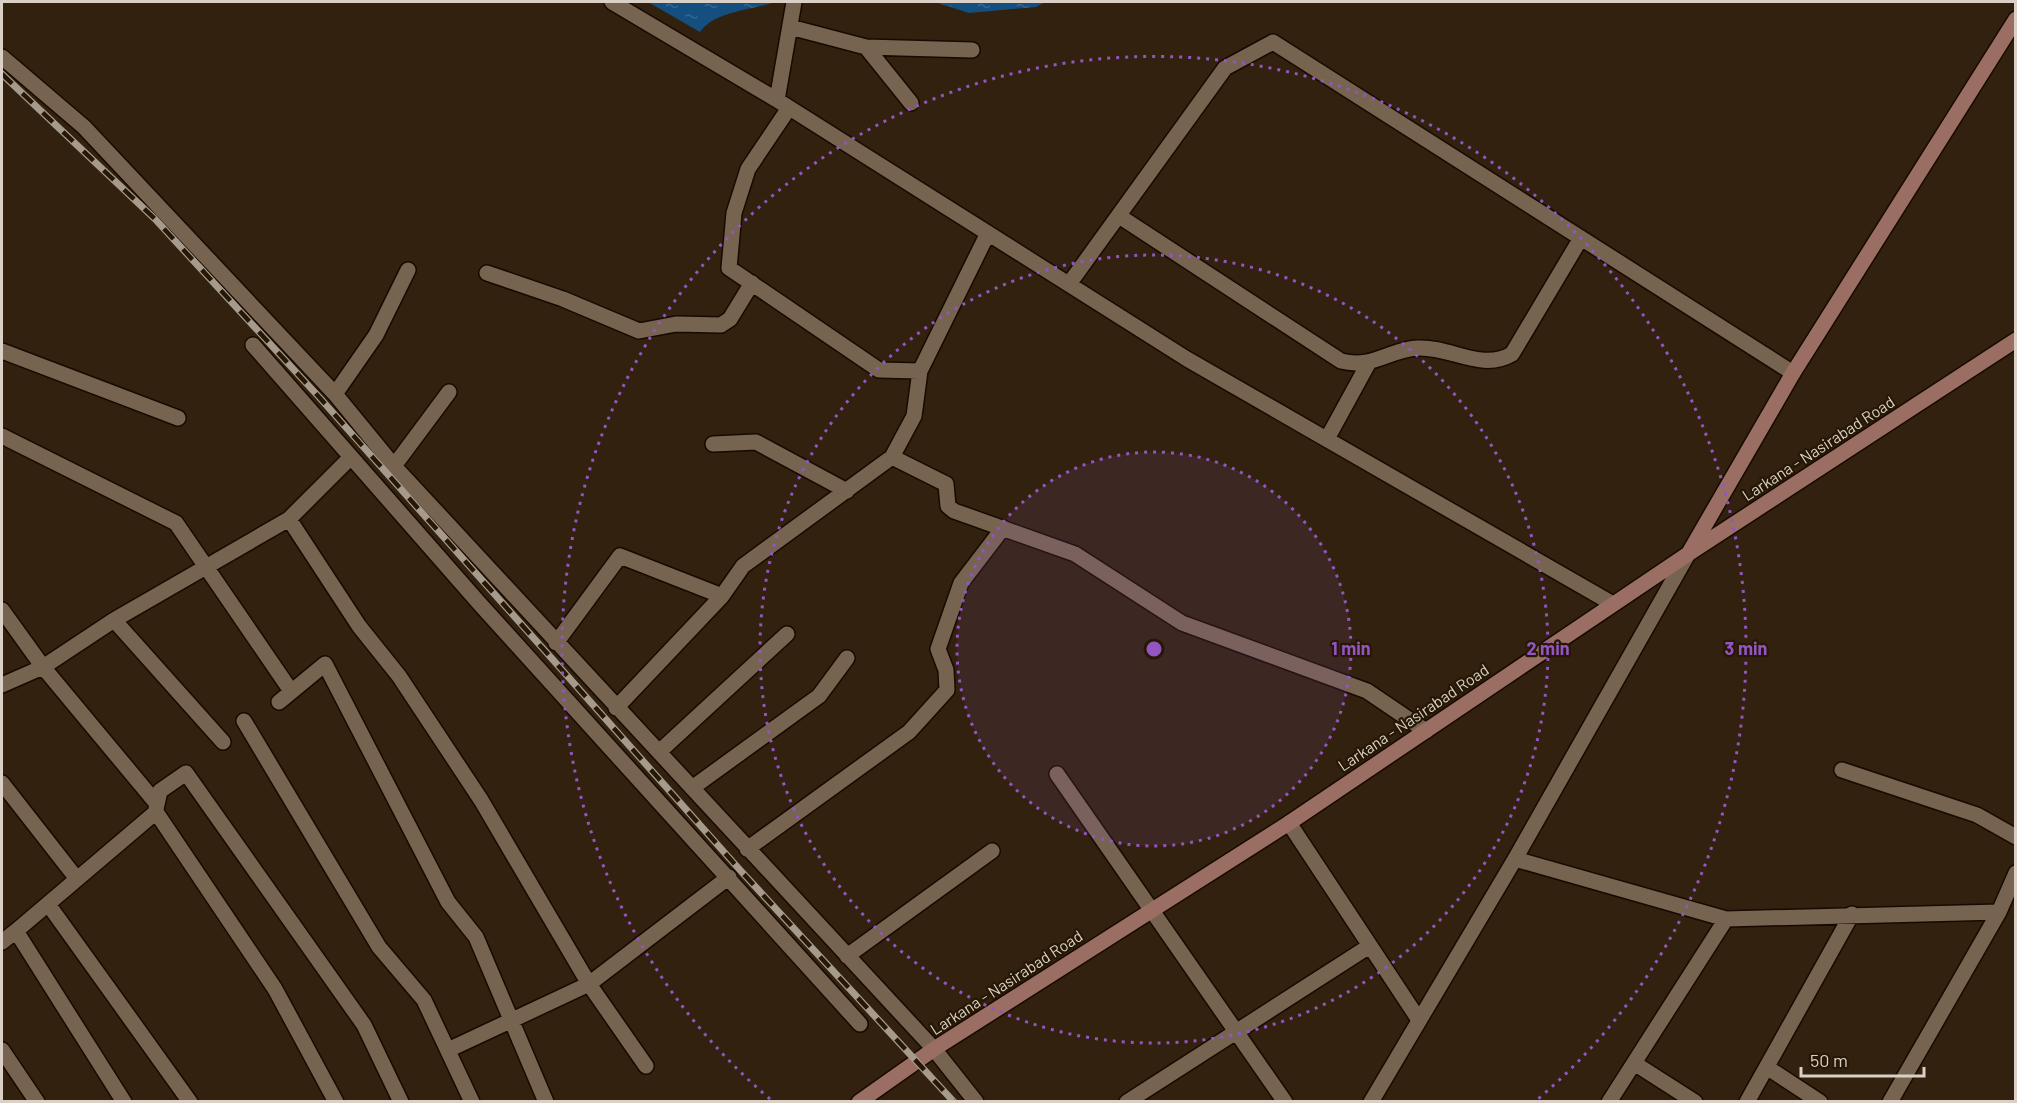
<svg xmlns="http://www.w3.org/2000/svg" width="2017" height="1103" font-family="Barlow,sans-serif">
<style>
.water{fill:url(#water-ripples)}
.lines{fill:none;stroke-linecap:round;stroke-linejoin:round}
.minor-casing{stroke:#180a00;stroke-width:18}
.tertiary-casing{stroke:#180a00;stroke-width:18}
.secondary-casing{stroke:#180a00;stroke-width:18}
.minor{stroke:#776450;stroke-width:15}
.tertiary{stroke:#776450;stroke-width:15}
.secondary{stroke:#9b6e63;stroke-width:15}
.rail-casing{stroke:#a59a8c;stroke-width:7}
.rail{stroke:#261805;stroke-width:4.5;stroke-dasharray:14;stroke-linecap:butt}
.ring{fill:none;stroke:#9355c0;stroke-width:3;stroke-dasharray:3 6}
.labels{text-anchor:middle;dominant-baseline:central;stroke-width:4.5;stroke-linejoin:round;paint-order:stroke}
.street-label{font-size:16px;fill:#dad0c5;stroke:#261805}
.centre{fill:#9355c0;stroke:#261805;stroke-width:3}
.ring-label{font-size:18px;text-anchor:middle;font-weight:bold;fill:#9355c0;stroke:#261805;stroke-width:4.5;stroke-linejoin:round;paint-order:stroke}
</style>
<defs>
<pattern id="water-ripples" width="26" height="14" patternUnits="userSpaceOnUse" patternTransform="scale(1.5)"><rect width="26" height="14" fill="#144f7f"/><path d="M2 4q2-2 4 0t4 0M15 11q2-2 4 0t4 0" fill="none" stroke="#366790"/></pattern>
</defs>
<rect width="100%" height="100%" fill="#31210e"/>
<path class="water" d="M 648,2 L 775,2 C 752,10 714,11 700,32 Z
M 935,2 L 1045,2 L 1036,7 L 969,13 Z"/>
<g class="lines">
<defs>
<path id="minor" d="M 612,2 L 777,100 L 1187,359 L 1613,604
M 790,27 L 866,47 L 972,50
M 866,47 L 911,103
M 2,57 L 84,127 L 335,394 L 394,466 L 934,1049 L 976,1102
M 777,100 L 794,2
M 789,108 L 748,169 L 734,213 L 729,268 L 879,370 L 920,371
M 1119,216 L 1341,361 C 1373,369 1388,350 1417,348 C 1451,346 1481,372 1512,354 L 1581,238
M 487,273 L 563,299 L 639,331 L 676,324 L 721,325 L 730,319 L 752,283
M 1069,284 L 1225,68 L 1273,42 L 1793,373
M 253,345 L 479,603 L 860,1024
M 2,351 L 178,418
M 335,394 L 376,335 L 408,270
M 2,436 L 176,523 L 291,691
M 1327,439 L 1368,364
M 713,444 L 756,442 L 847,491
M 892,457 L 946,484 L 948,506 L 954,511 L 1075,554 L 1182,623 L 1367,691 L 1426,731
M 394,466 L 449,392
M 289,519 L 359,626 L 399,676 L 481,800 L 589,984 L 646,1066
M 2,610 L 43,667 L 2,685
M 114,620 L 223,742
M 556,643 L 620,556 L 722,596
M 279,702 L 325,664 L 448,902 L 476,937 L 546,1102
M 616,708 L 722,596 L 743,566 L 892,457 L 914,416 L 920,371 L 988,233
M 244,721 L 379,947 L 424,1000 L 472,1102
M 659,752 L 787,634
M 1842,770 L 1977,815 L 2016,837
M 1057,774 L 1285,1102
M 2,783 L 77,879
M 692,788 L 819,696 L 847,658
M 157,804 L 43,667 L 114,620 L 289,519 L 350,458
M 156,809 L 160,791 L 186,773 L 364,1025 L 401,1102
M 1289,823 L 1419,1020
M 747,849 L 909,732 L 947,690 L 946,670 L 938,649 L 961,583 L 1003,528
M 1515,859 L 1726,919 L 1999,912
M 48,904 L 190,1102
M 16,931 L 156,812 L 275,989 L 336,1102
M 2,942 L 16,931 L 124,1102
M 847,956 L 992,851
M 2,1050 L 37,1102
M 448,1050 L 589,984 L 729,877
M 1634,1063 L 1695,1102
M 1768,1068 L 1820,1102
M 1127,1102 L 1368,947
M 1609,1102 L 1726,919
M 1747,1102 L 1852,914
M 1890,1102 L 1999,912 L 2016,873"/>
<path id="tertiary" d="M 1371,1102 L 1515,859 L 1688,554"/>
<path id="secondary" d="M 1690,551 L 1793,373 L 2016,19
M 859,1102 L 934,1049 L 1289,823 L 1688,554 L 2016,340"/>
</defs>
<use href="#minor" class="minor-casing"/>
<use href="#tertiary" class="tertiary-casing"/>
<use href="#secondary" class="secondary-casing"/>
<use href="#minor" class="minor"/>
<use href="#tertiary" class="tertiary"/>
<use href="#secondary" class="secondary"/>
<defs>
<path id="rail" d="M 2,74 L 155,219 L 319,397 L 740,870 L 954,1102"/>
</defs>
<use href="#rail" class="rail-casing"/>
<use href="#rail" class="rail"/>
</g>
<circle cx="1154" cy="649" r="197" fill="#9355c0" fill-opacity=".12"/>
<g class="ring">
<circle cx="1154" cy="649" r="197"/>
<circle cx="1154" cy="649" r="394"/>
<path d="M770 1099A592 592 0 1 1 1538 1099"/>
</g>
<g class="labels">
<g class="street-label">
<text transform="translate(1818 448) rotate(-33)">Larkana - Nasirabad Road</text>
<text transform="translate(1413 717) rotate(-34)">Larkana - Nasirabad Road</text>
<text transform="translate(1006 982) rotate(-33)">Larkana - Nasirabad Road</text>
</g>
</g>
<circle cx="1154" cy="649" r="9" class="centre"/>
<g class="ring-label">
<text x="1351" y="655">1 min</text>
<text x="1548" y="655">2 min</text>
<text x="1746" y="655">3 min</text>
</g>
<rect width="2017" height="1103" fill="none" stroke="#dad0c5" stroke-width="6"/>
<path d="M1801 1067v9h123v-9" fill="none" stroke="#dad0c5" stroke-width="3"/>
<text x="1810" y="1067" font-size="18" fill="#dad0c5" stroke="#261805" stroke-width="4.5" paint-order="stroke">50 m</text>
</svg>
